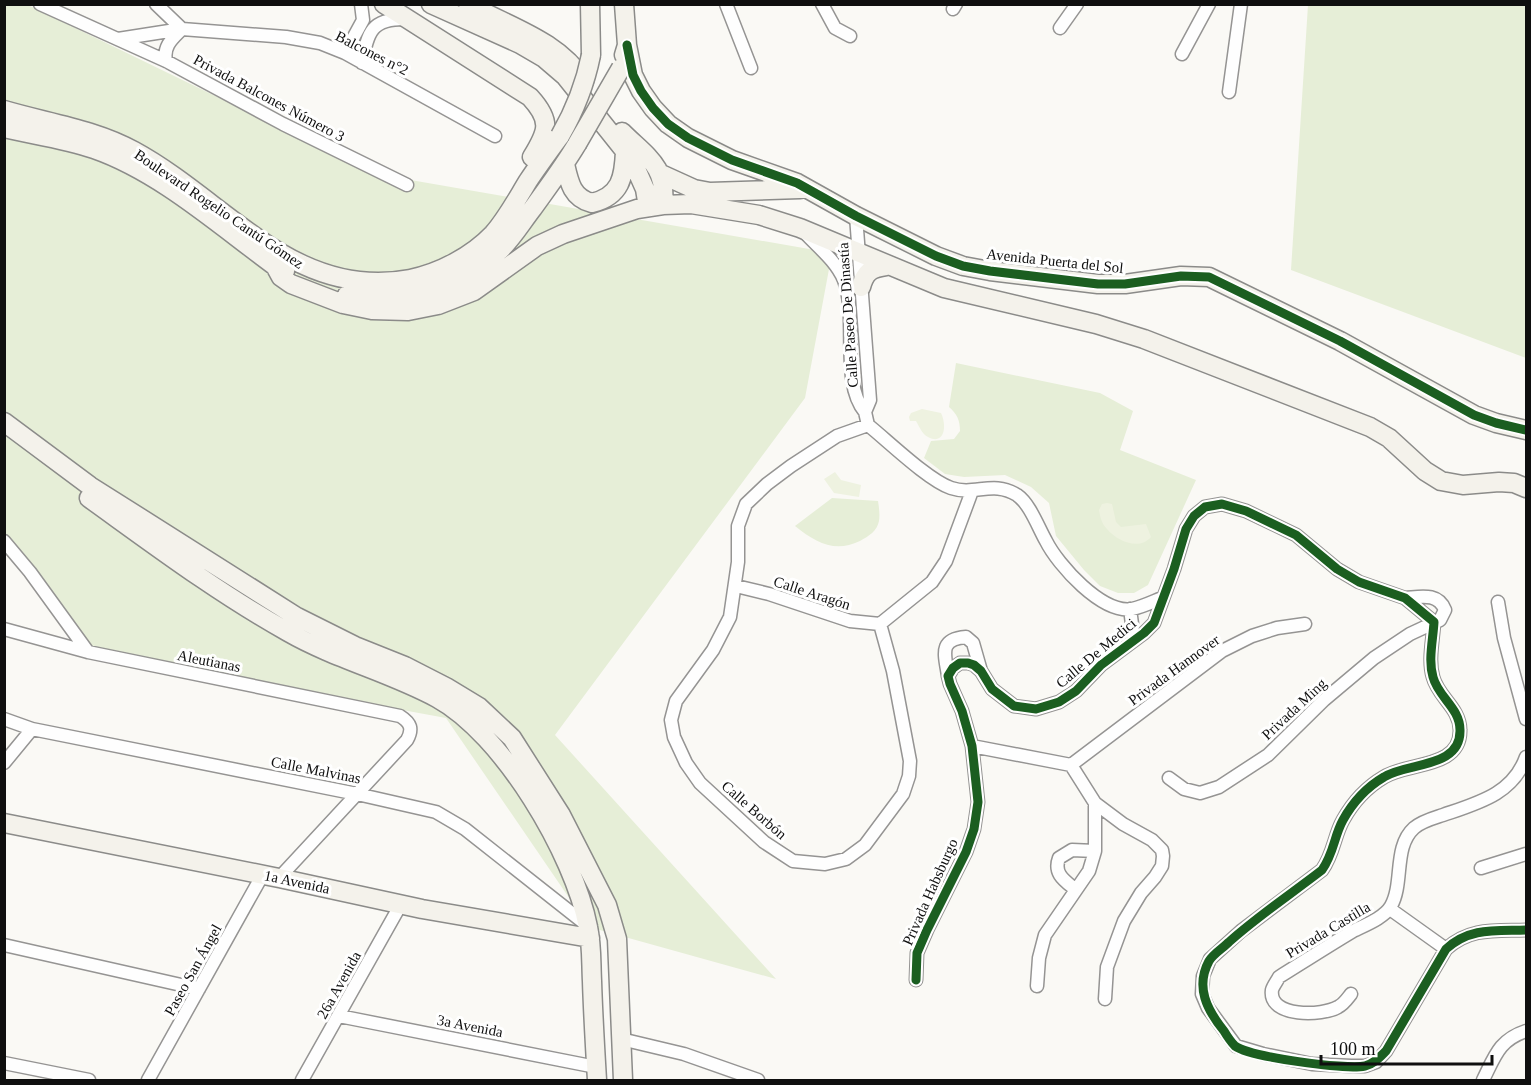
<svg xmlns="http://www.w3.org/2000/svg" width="1531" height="1085" font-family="'Times New Roman',serif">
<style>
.green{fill:#e6eed7}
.pitch{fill:#eef2e0}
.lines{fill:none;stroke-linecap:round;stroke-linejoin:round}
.street-casing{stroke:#959493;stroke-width:15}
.secondary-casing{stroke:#8b8b89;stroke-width:21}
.street{stroke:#fefefe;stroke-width:12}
.secondary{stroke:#f4f2eb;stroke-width:18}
.secondary-bridge-casing{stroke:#8b8b89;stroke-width:21;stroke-linecap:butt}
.secondary-bridge{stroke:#f4f2eb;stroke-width:18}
.cycleway-casing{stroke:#fff;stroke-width:13}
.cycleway{stroke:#1b5e20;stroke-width:9}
.labels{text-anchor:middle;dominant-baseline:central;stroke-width:6;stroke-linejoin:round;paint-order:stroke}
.street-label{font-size:15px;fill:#0f0f0f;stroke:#fff}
</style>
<rect width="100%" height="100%" fill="#faf9f5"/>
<path class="green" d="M 4,5 L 28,5 L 376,174 L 832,253 L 805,398 L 555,735 L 776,979 L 589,927 L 446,718 L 82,651 L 5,541 Z
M 1308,5 L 1526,5 L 1526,358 L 1291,270 Z
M 956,363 L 1100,393 L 1133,411 L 1120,450 L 1196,480 L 1148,585 L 1134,593 L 1118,593 L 1100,586 L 1084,570 L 1056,536 L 1049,503 L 1031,487 L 1005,475 L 964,477 L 945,474 L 924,458 L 931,441 L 954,439 L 960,431 C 960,420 957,414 949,407 Z
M 832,498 L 878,501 C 879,507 880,515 879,521 C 877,531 869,536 860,541 C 835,553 816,543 795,526 Z"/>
<path class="pitch" d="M 922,409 L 941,413 C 947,425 945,446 928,437 C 922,434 919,426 916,421 L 910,421 L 909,417 L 911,413 Z
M 835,472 L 841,480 L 861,485 L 859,497 L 834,493 L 824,479 Z
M 1107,503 L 1112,504 L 1116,522 L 1121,527 L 1146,524 L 1151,537 C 1139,551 1117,541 1107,529 C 1102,524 1100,517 1099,510 L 1102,504 Z"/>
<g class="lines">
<defs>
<path id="street" d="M 40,4 L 166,61 L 283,124 L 407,185
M 156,4 L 182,29 C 172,39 163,46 166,61
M 726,4 L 751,68
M 822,4 L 835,28 L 850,36
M 953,9 L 956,4
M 1060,28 L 1077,4
M 118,39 L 182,29 L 286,37 L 320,43 L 345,53 L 495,136
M 345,53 L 363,20 L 361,4
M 1182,54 L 1209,4
M 362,63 C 368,32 371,18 407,19
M 1229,92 L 1241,4
M 856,216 L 870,400 L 865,412 L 868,425 C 888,441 928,480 951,488 C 975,496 993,480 1017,495 C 1030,504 1038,527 1046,541 C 1058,565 1102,614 1132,609 C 1142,607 1152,602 1162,598
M 805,233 C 819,248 836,261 844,280 C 858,317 840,383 865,412
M 868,425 L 837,436 L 791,466 L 767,484 L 746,504 L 738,526 L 738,562 L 730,617 L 713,650 L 676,701 L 671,720 L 674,737 L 686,763 L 700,783 L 764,842 L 793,861 L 825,864 L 846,859 L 865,845 L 903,794 L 909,776 L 910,761 L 893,671 L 880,624
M 4,541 L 30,572 L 88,652
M 736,586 L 769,594 L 850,621 L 880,624
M 1498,602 L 1504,638 L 1526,719
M 1130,609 L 1134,639
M 1434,622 C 1433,640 1428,660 1433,677 C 1438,697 1460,708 1460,730 C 1461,769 1407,762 1384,777 C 1367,787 1353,802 1343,820 C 1334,836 1334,853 1322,870 L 1241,931 L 1210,959 L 1203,976 L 1202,994 L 1208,1008 L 1236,1046 L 1263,1054 L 1312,1064 L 1351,1066 L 1365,1066 L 1376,1062 L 1386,1051 L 1446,949 C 1470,927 1496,931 1526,930
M 880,624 L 932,582 L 946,561 L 972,491
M 4,629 L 88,652 L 400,716 C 411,723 413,729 407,740 L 279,878
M 948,676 C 945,655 938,639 966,637 L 973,643 L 981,671
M 4,719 L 32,729 L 357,794 L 436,812 L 465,829 L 588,926
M 972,746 L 1071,765 L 1095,803 L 1123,824 L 1152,840 L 1162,850 L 1163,856 L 1162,866 L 1155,877 L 1141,893 L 1124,921 L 1107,967 L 1105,999
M 4,763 L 32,729
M 1071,765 L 1222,651 L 1252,636 L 1277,628 L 1305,624
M 1169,778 L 1184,789 L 1200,793 L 1219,787 L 1268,755 L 1324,700 L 1374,658 L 1410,634 L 1440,620 L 1445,610 C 1438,592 1420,597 1405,598
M 1481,868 L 1526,854
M 1076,890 C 1065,881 1053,874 1059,858 L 1072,850 L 1095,851
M 1390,909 L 1446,949
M 4,945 L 199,989
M 916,980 L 917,953 L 927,930 L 966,852 L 974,829 L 978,802 L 972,746 L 962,711 L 950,684 L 948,676 L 953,668 L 960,663 L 968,663 L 974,665 L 981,671 L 992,689 L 1014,706 L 1036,709 L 1059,702 L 1076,691 L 1101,665 L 1144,633 L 1154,623 L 1174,569 L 1186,529 L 1194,516 L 1205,507 L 1222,504 L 1246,511 L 1296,535 L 1337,569 L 1359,582 L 1405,598 L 1434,622
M 1037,986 L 1039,958 L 1045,935 L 1089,871 L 1095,851 L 1095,803
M 1351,994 C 1347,999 1344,1004 1338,1007 C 1323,1016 1268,1018 1272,990 C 1273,986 1277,981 1279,977 C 1303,962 1328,946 1353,931 C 1365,925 1384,918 1391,906 C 1404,883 1393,847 1414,828 C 1422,821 1434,818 1443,815 C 1478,803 1513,794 1526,757
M 339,1016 L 596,1067
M 621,1039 L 684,1054 L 758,1080
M 4,1063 L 89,1080
M 148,1080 L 263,874
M 302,1080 L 401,904
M 1483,1080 C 1495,1056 1499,1040 1526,1031"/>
<path id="secondary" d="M 384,4 L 530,97 C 552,121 548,131 532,157
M 431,4 L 520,44 L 544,58 L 565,76 L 632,160 L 645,189 L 648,207
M 468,4 C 509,27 558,40 584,81
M 590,4 L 591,55
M 624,4 L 627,45 L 624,55
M 627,45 L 633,75 L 641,91 L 653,108 L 668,124 L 688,138 L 732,160 L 797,183 L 856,216 L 936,256 L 963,266 L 990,271 L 1098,284 L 1125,284 L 1181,276 L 1209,277 L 1340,341 L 1474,415 L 1496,423 L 1526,430
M 4,110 C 48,123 94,129 134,151 C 226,201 294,301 410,279 C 440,273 472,256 493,234 C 507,218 517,199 528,181 C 538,166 549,151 560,136
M 4,128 C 34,135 65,139 94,149 C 160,172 219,225 275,266 L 285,271
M 622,132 C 647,157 667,166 663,205
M 565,164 C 569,182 572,198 592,203 C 621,196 624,177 625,151
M 661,174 L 694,189 L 710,192 L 800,189
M 275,266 L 281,277 L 291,284 L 343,304 L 372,310 L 408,311 L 438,305 L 474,291 L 537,246 L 563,234 L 637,209 L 663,205 L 691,204 L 759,215 L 800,228 L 944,288 L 1096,324 L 1144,339 L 1370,427 L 1389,438 L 1425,471 L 1441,481 L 1463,485 L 1499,482 L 1514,483 L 1526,488
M 861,287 C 865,272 871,268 886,266
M 347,295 C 399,305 461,289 499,251 C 512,239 522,222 533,208 C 548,187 564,166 577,144
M 4,422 L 90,486 L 297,617 L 355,646 L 405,666 L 446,687 L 479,707 L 512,738 L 561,815 L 607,905 L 617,939 L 623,1080
M 89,498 C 153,544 218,593 288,632 C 335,659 389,672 437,698 C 503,734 574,854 588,927 C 592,945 591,963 592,981 C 593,1014 595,1047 597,1080
M 4,823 L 279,878 L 422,909 L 590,938"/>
</defs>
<use href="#street" class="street-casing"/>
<use href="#secondary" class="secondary-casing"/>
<use href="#street" class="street"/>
<use href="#secondary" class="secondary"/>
<defs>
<path id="secondary-bridge" d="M 560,136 C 575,110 585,85 591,55
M 577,144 L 621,68"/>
</defs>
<use href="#secondary-bridge" class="secondary-bridge-casing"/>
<use href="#secondary-bridge" class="secondary-bridge"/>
<defs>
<path id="cycleway" d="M 627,45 L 633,75 L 641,91 L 653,108 L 668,124 L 688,138 L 732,160 L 797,183 L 856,216 L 936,256 L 963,266 L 990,271 L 1098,284 L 1125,284 L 1181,276 L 1209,277 L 1340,341 L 1474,415 L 1496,423 L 1526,430
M 916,980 L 917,953 L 927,930 L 966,852 L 974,829 L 978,802 L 972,746 L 962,711 L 950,684 L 948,676 L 953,668 L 960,663 L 968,663 L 974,665 L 981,671 L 992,689 L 1014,706 L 1036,709 L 1059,702 L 1076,691 L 1101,665 L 1144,633 L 1154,623 L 1174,569 L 1186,529 L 1194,516 L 1205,507 L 1222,504 L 1246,511 L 1296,535 L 1337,569 L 1359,582 L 1405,598 L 1434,622 C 1433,640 1428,660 1433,677 C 1438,697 1460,708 1460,730 C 1461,769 1407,762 1384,777 C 1367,787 1353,802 1343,820 C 1334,836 1334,853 1322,870 C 1291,894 1258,916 1229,942 C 1223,948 1213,954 1209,961 C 1195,987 1207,1010 1224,1031 C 1227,1036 1231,1042 1235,1046 C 1250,1057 1346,1070 1365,1066 C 1374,1064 1380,1057 1386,1051 L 1446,949 C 1470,927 1496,931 1526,930"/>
</defs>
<use href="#cycleway" class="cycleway-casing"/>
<use href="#cycleway" class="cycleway"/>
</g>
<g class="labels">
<g class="street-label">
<text transform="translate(372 53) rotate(27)">Balcones n°2</text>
<text transform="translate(269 98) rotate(28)">Privada Balcones Número 3</text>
<text transform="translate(219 209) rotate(34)">Boulevard Rogelio Cantú Gómez</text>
<text transform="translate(1055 261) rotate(6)">Avenida Puerta del Sol</text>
<text transform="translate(848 315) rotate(-94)">Calle Paseo De Dinastía</text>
<text transform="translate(812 593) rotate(18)">Calle Aragón</text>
<text transform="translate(1096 653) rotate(-40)">Calle De Medici</text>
<text transform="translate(209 661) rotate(11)">Aleutianas</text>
<text transform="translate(1174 670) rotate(-36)">Privada Hannover</text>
<text transform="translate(1294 709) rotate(-43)">Privada Ming</text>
<text transform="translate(316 770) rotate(11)">Calle Malvinas</text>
<text transform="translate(754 810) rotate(41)">Calle Borbón</text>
<text transform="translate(297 882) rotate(12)">1a Avenida</text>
<text transform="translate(930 892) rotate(-66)">Privada Habsburgo</text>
<text transform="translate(1328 930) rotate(-31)">Privada Castilla</text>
<text transform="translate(193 970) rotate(-61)">Paseo San Ángel</text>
<text transform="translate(339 985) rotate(-61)">26a Avenida</text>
<text transform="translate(470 1026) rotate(11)">3a Avenida</text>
</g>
</g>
<rect width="1531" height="1085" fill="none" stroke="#0f0f0f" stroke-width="12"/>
<path d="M1321 1055v9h171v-9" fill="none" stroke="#0f0f0f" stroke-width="3"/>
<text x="1330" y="1055" font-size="18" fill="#0f0f0f" stroke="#ffffff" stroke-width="4.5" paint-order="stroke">100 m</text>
</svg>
